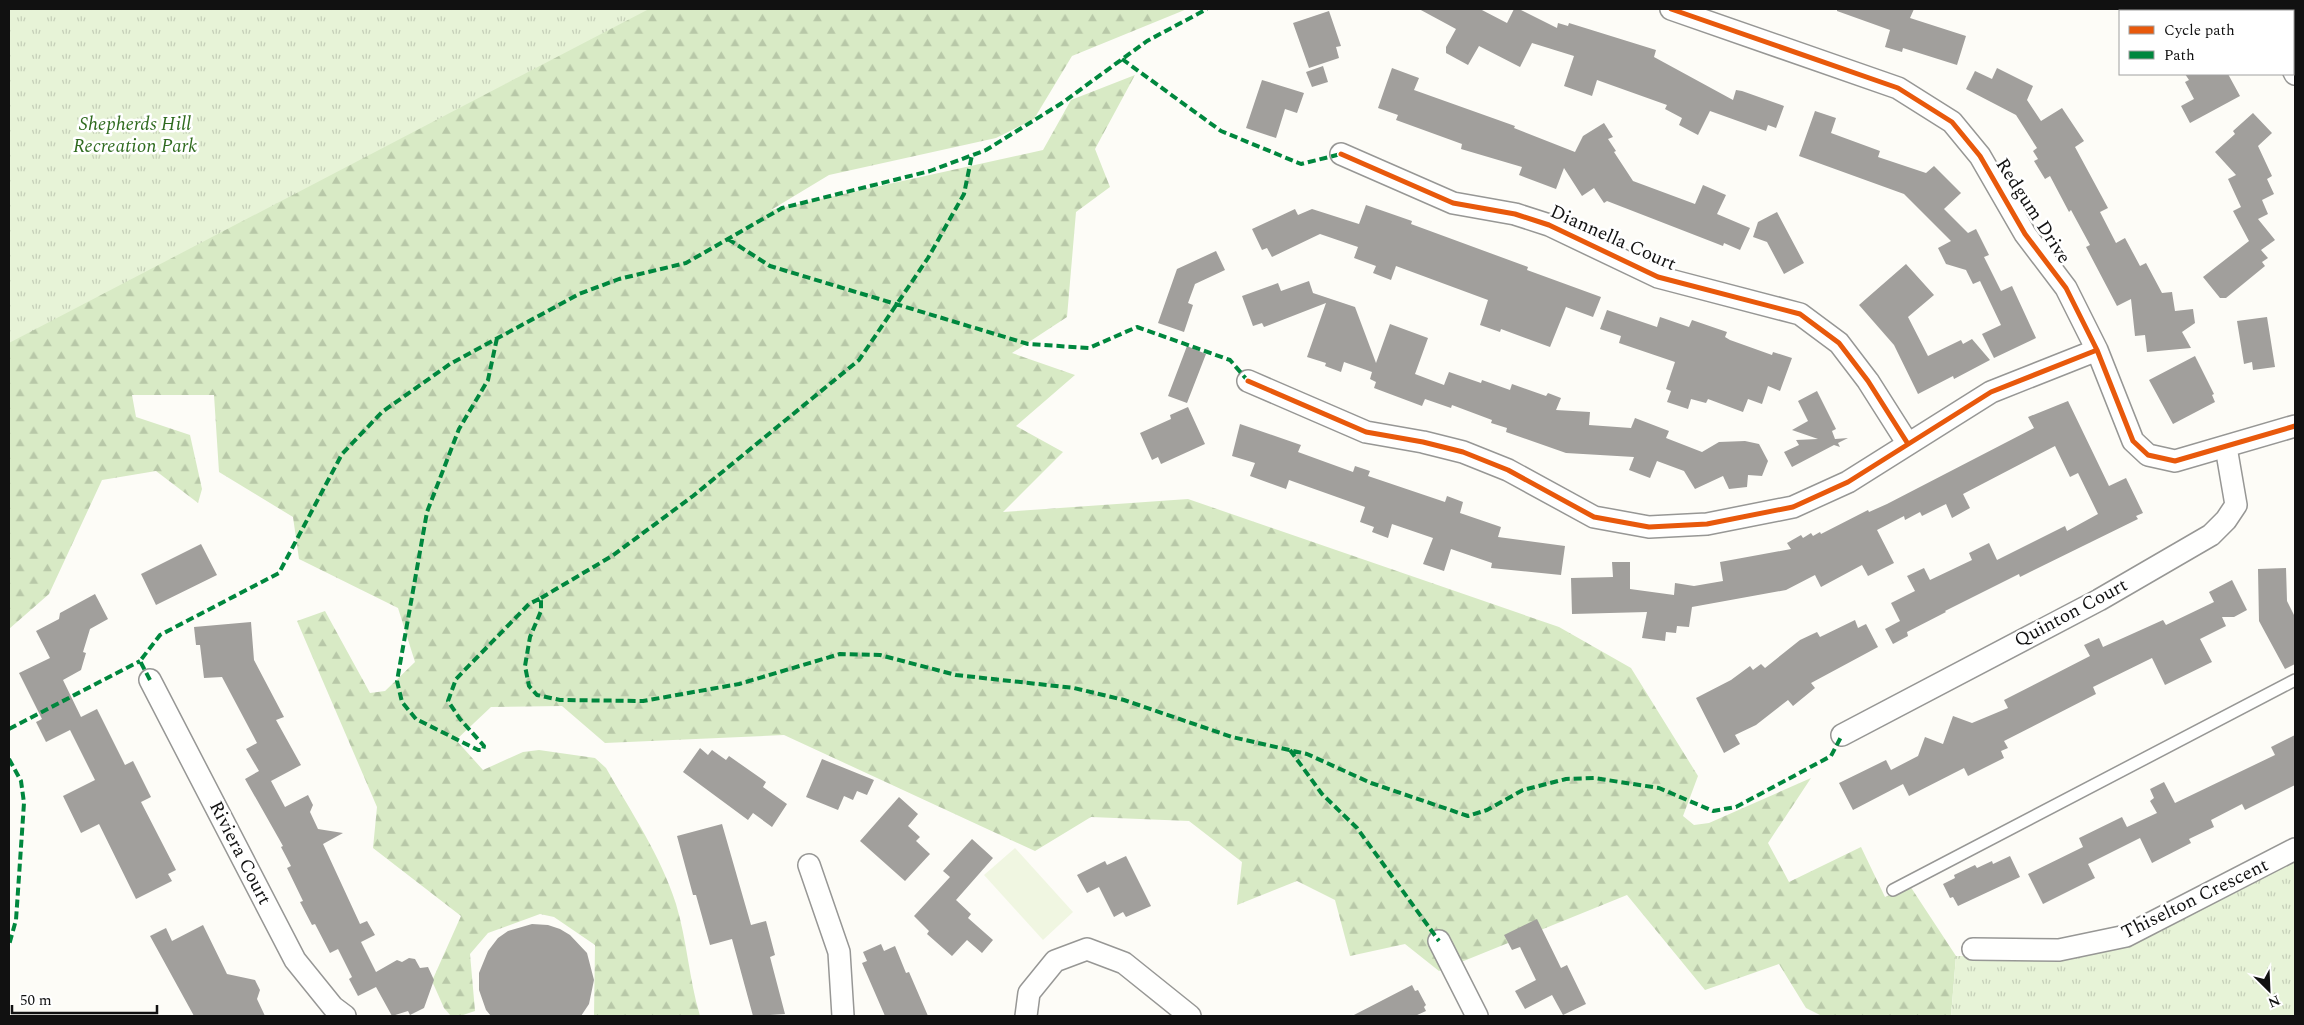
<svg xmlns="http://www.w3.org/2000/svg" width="2304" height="1025" font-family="Spectral,serif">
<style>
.forest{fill:url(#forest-firs)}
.park{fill:url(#park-tufts)}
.pitch{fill:#f0f6e1}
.building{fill:#a19f9c}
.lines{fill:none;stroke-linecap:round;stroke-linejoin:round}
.lane-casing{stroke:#979795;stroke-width:14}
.street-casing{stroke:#979795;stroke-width:24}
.lane{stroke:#fffffe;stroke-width:11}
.street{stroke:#fffffe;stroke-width:21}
.quiet{stroke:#00873e;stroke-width:4;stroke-dasharray:8 4;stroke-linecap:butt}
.cycleway-casing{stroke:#fff;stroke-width:8}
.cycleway{stroke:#e8590c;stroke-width:5}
.labels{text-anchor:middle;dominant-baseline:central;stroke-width:5;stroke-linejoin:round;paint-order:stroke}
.park-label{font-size:19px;font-style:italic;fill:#2f6b1f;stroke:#fff}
.street-label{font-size:19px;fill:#111;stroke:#fff}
</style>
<defs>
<pattern id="forest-firs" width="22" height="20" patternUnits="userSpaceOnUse" patternTransform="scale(1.25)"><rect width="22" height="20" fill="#d8eac5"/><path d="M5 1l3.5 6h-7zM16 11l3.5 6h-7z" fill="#b8c8a8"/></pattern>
<pattern id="park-tufts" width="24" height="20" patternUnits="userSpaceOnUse" patternTransform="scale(1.25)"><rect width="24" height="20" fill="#e7f3d7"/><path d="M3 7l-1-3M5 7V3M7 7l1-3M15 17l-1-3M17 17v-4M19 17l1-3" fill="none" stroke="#c5cfb8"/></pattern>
</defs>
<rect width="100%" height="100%" fill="#fdfcf7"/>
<path class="forest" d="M 9,9 L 1187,9 L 1072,56 L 1034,119 L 996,138 L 829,175 L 771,210 L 1043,150 L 1071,100 L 1135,75 L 1095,149 L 1110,187 L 1076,212 L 1067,317 L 1012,353 L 1075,375 L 1016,426 L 1063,452 L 1003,512 L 1188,499 L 1559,627 L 1631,668 L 1698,776 L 1683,816 L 1694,825 L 1709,823 L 1811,778 L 1768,843 L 1789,882 L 1861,847 L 1885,897 L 1910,886 L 1956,956 L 1951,1016 L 1822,1016 L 1806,1008 L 1779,964 L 1705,990 L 1627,895 L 1439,971 L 1405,944 L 1350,956 L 1335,900 L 1297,881 L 1237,905 L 1242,862 L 1189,821 L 1091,817 L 1035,851 L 784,735 L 605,743 L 562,706 L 491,707 L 456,740 L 483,770 L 523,752 L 539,750 L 595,758 L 606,768 C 631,812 661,856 676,904 C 687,940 689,979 700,1016 L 594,1016 L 595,945 L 554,917 L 540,914 L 488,933 L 470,954 L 475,1011 L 460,1016 L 451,1016 L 444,1008 L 432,981 L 461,916 L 373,848 L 377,807 L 297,621 L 325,611 L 370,693 L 385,691 L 415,662 L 398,608 L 299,559 L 293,517 L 219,472 L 214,395 L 132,395 L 136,417 L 190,435 L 202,489 L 198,503 L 156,471 L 102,480 L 49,594 L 9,629 Z"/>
<path class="park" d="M 9,9 L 649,9 L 9,343 Z
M 2295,858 L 2295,1016 L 1951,1016 L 1956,956 L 2078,956 Z"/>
<path class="pitch" d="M 1015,848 L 1073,912 L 1043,940 L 984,875 Z"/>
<path class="building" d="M 1419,9 L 1480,9 L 1507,23 L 1514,9 L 1519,9 L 1557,28 L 1558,23 L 1568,26 L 1569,23 L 1656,50 L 1654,57 L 1733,100 L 1736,90 L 1742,91 L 1784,106 L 1776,128 L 1768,125 L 1766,131 L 1710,111 L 1698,135 L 1679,125 L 1682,118 L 1665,109 L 1667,105 L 1597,80 L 1592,96 L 1564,86 L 1574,56 L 1532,43 L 1520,67 L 1479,46 L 1468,65 L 1446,53 L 1446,47 L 1456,29 Z
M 1837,9 L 1914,9 L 1910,18 L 1966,36 L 1957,65 L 1903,48 L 1902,52 L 1885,47 L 1890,30 L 1837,11 Z
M 1329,11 L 1341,46 L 1336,47 L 1339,58 L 1309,68 L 1293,23 Z
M 1323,66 L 1328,82 L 1312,87 L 1306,72 Z
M 1392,68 L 1419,78 L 1414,90 L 1515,126 L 1514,128 L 1575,152 L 1583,136 L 1604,123 L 1613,137 L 1608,139 L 1616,151 L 1614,152 L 1633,181 L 1695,204 L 1703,185 L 1726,195 L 1717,214 L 1750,228 L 1740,250 L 1724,243 L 1723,246 L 1607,201 L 1604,203 L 1594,188 L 1582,196 L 1564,168 L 1556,189 L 1519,175 L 1522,167 L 1461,149 L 1462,144 L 1396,120 L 1398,115 L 1378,108 Z
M 1997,68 L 2033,86 L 2027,100 L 2041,121 L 2062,108 L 2084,141 L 2075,147 L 2108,208 L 2100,212 L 2116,243 L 2125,238 L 2140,266 L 2146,263 L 2162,293 L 2172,292 L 2175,311 L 2193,309 L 2195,323 L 2182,332 L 2191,348 L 2147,352 L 2145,335 L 2135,336 L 2131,299 L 2117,306 L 2086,247 L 2090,245 L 2071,210 L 2069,212 L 2050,176 L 2045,179 L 2034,161 L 2038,159 L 2033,151 L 2037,148 L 2016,115 L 1966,89 L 1975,71 L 1992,79 Z
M 2185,74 L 2228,74 L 2240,96 L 2190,123 L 2181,106 L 2194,99 L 2185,82 L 2189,80 Z
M 1262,80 L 1304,93 L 1297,113 L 1285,109 L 1276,138 L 1246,128 Z
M 1815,111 L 1836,118 L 1831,133 L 1880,151 L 1878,157 L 1926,173 L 1934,166 L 1961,193 L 1944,209 L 1968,233 L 1976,229 L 1989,255 L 1984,257 L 2001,291 L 2012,286 L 2036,338 L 1994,358 L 1982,334 L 2001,325 L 1980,281 L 1973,284 L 1966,270 L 1946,264 L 1938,248 L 1951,241 L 1904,194 L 1799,156 Z
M 2253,113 L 2272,133 L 2258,146 L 2272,176 L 2267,179 L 2274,194 L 2262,200 L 2268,214 L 2258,219 L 2275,240 L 2261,250 L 2268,258 L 2262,262 L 2265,266 L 2226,298 L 2220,298 L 2203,277 L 2249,241 L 2233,211 L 2241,207 L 2228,179 L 2236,175 L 2215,152 L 2235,134 L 2233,131 Z
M 1366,205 L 1412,221 L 1411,224 L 1528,267 L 1527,270 L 1601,297 L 1593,317 L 1566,307 L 1550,347 L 1501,329 L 1500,332 L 1480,325 L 1488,300 L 1396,266 L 1391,280 L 1373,273 L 1376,266 L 1354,258 L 1358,247 L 1320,234 L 1272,257 L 1267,248 L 1262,250 L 1252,229 L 1295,209 L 1298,215 L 1312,209 L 1359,224 Z
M 1777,212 L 1804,263 L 1784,274 L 1767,242 L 1753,237 L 1758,222 Z
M 1216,251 L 1225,270 L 1195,284 L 1188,303 L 1193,305 L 1184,332 L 1158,323 L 1177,269 Z
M 1906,264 L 1934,295 L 1908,317 L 1928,356 L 1961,340 L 1963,344 L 1972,339 L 1990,360 L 1954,379 L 1953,376 L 1918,394 L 1894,345 L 1859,305 Z
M 1309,281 L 1313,293 L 1355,307 L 1376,363 L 1390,324 L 1428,338 L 1415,374 L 1444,385 L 1449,372 L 1481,383 L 1482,380 L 1510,390 L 1512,384 L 1546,396 L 1548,393 L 1561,398 L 1556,410 L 1590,412 L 1589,425 L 1631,428 L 1635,418 L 1669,431 L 1666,438 L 1702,452 L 1719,442 L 1745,441 L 1759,444 L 1768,461 L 1762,476 L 1748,475 L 1747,487 L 1729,489 L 1723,476 L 1695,489 L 1684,471 L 1657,461 L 1650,478 L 1629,470 L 1634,457 L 1566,453 L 1506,432 L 1507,428 L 1491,423 L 1492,420 L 1452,405 L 1451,408 L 1425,399 L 1422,406 L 1374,388 L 1376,382 L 1370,379 L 1372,372 L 1344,362 L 1341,372 L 1325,366 L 1326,363 L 1307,357 L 1326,303 L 1264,327 L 1262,323 L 1253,326 L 1242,296 L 1278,283 L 1281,291 Z
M 1607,310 L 1657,327 L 1660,317 L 1689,327 L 1692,320 L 1727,332 L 1725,337 L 1730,340 L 1772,355 L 1773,352 L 1792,358 L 1780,391 L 1768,386 L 1762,404 L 1748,399 L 1743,412 L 1708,399 L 1706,403 L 1691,399 L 1688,409 L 1667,402 L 1671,391 L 1666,389 L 1675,362 L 1619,343 L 1621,336 L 1600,329 Z
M 2267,317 L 2275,367 L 2253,370 L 2252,362 L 2244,364 L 2237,321 Z
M 1187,346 L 1206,354 L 1187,403 L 1168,396 Z
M 2195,356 L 2214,394 L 2212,395 L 2215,402 L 2173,424 L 2149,380 Z
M 1817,391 L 1836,429 L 1832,431 L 1835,439 L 1848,438 L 1838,443 L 1840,447 L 1834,445 L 1792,467 L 1784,452 L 1799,445 L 1796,440 L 1818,439 L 1792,430 L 1808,421 L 1798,401 Z
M 2068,401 L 2109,486 L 2126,478 L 2143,513 L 2136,516 L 2138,519 L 2020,577 L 2019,574 L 1945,611 L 1946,612 L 1907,632 L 1908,636 L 1893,644 L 1885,629 L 1900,621 L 1891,603 L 1915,591 L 1907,576 L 1924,568 L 1930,580 L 1972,560 L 1969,553 L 1989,543 L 1997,560 L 2065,526 L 2067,531 L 2098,514 L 2078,473 L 2070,477 L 2055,446 L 1963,494 L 1970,508 L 1952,518 L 1946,504 L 1922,516 L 1920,512 L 1905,520 L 1904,516 L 1877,530 L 1894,563 L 1868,576 L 1862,565 L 1821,587 L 1815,575 L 1786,590 L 1692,607 L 1689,627 L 1677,626 L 1676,633 L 1666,632 L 1665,641 L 1642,638 L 1647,612 L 1572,614 L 1571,578 L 1613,577 L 1612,562 L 1630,562 L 1630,589 L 1674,595 L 1675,583 L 1694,586 L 1723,581 L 1720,562 L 1791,549 L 1787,543 L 1801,535 L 1803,538 L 1811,533 L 1813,536 L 1820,532 L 1821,534 L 1868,510 L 1869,512 L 1887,504 L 2034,428 L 2028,417 Z
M 1188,407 L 1205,444 L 1161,464 L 1158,457 L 1152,460 L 1140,433 L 1171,419 L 1170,415 Z
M 1240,424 L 1301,445 L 1298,452 L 1353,472 L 1355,466 L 1370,471 L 1368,476 L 1445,502 L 1447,496 L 1463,502 L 1460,513 L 1501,527 L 1498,537 L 1565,546 L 1561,575 L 1491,568 L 1492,563 L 1451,549 L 1444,571 L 1423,564 L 1433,538 L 1392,524 L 1388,538 L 1372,532 L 1374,527 L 1360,522 L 1365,507 L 1289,480 L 1286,489 L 1250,476 L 1255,463 L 1232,456 Z
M 201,544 L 217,575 L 156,605 L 141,574 Z
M 2286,568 L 2287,601 L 2295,617 L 2295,664 L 2285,669 L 2259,621 L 2258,569 Z
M 2232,580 L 2247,610 L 2234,617 L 2222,617 L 2226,626 L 2200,639 L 2212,662 L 2165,685 L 2152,658 L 2093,687 L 2096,694 L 2004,741 L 2008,748 L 2001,751 L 2004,758 L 1968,776 L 1964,768 L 1909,796 L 1903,784 L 1853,810 L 1839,783 L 1886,760 L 1891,770 L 1918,756 L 1925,737 L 1943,744 L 1953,716 L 1972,723 L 2008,708 L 2004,700 L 2090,656 L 2084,645 L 2099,638 L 2103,647 L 2163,620 L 2166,625 L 2214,602 L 2209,592 Z
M 95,594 L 108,619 L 90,629 L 83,652 L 86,653 L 81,670 L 63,680 L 81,717 L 97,709 L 125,765 L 133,761 L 151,797 L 141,802 L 176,870 L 168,874 L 172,881 L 136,899 L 99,824 L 81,833 L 63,796 L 95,780 L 70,730 L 46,742 L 36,722 L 42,719 L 19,673 L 50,658 L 36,631 L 59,619 L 60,613 Z
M 1855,620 L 1858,628 L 1866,624 L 1878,647 L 1811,683 L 1815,688 L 1793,706 L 1788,700 L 1756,725 L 1735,735 L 1740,744 L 1724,753 L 1696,698 L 1731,680 L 1750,666 L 1753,670 L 1761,664 L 1765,668 L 1800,640 L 1817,632 L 1820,637 Z
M 251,622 L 254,660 L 284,717 L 276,720 L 301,765 L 271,781 L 285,807 L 308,795 L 313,805 L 310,812 L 318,829 L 343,833 L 323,844 L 360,924 L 367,921 L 375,935 L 361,942 L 376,972 L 397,960 L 402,962 L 409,958 L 415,959 L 420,968 L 428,967 L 434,980 L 424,1008 L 410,1015 L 408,1011 L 392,1016 L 376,987 L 358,996 L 349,979 L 352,977 L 338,949 L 330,953 L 315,924 L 312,925 L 300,902 L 303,901 L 287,868 L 291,866 L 281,847 L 283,846 L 245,779 L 259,771 L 246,749 L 257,743 L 222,677 L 204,678 L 200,645 L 196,645 L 194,627 Z
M 2295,735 L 2295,785 L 2245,810 L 2242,804 L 2211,820 L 2214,827 L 2189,839 L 2191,843 L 2152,863 L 2140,838 L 2088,864 L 2095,878 L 2043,904 L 2028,874 L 2083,847 L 2079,838 L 2122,817 L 2127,827 L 2157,813 L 2150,801 L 2154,798 L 2150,789 L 2164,782 L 2175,803 L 2275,755 L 2271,747 Z
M 700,748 L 708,755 L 712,750 L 726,760 L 729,756 L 766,782 L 763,787 L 787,804 L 772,827 L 753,813 L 748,820 L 683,772 Z
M 822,759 L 874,780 L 867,795 L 857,791 L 853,800 L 844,796 L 838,810 L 806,797 Z
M 899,797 L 918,814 L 908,826 L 920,837 L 916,841 L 930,854 L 905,881 L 860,841 Z
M 722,824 L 751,925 L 766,921 L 775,955 L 770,957 L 785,1014 L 753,1016 L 732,939 L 710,945 L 696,895 L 693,895 L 677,836 Z
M 972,839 L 993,858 L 956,900 L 971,914 L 968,918 L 993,940 L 982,953 L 967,940 L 952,956 L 927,934 L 929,931 L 914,916 L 950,877 L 943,871 Z
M 1126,856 L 1151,906 L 1126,917 L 1123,912 L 1114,917 L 1099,887 L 1087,893 L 1077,875 L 1105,861 L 1107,865 Z
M 2010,856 L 2020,877 L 1958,906 L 1953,897 L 1950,898 L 1943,884 L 1955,878 L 1954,875 L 1975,865 L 1977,868 L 1992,861 L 1993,864 Z
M 1537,919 L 1561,968 L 1567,965 L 1586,1004 L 1563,1015 L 1552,995 L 1525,1009 L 1515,991 L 1536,980 L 1520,947 L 1512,950 L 1504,935 Z
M 532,924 L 548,925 L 560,929 L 570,935 L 587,953 L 594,980 L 589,1004 L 581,1016 L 491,1016 L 486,1010 L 479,990 L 479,973 L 488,951 L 498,938 L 508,931 Z
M 203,925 L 227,974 L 255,980 L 260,990 L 257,999 L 265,1016 L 194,1016 L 150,936 L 166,928 L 172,941 Z
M 881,944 L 884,951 L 895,946 L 906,973 L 909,972 L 928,1016 L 885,1016 L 862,963 L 867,961 L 863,952 Z
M 1412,985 L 1415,991 L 1418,990 L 1426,1005 L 1424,1007 L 1426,1011 L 1415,1016 L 1352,1016 Z"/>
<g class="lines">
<defs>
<path id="lane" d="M 1893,890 L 2295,680"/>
<path id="street" d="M 1671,9 L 1898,88 L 1952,122 L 1980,156 L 2025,234 L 2066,288 L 2097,350 L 2133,441 L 2148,455 L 2175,461 L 2295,426
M 2247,9 L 2249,11
M 2293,70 L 2295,74
M 1341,154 L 1453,203 L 1515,214 L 1549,225 L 1658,277 L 1800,314 L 1839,343 L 1868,381 L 1908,444
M 1248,381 L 1366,432 L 1423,442 L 1463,452 L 1508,470 L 1594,517 L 1649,527 L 1707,524 L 1793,507 L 1848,482 L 1991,392 L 2097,350
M 150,680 L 295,960 L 333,1007 L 345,1016
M 1842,735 L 2099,600 L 2211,535 L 2226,520 L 2236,505 L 2226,447
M 809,865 L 839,952 L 843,1016
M 1439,941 L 1477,1016
M 1973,949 L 2059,950 L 2126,936 L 2295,849
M 1026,1016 L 1029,993 L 1055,961 L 1087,949 L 1124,963 L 1190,1016"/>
</defs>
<use href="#lane" class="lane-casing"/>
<use href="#street" class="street-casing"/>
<use href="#lane" class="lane"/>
<use href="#street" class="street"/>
<path class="quiet" d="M 2278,11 L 2280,9
M 1122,59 L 1221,131 L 1301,164 L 1341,154
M 728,239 L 770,266 L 1028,344 L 1089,348 L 1137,327 L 1230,360 L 1248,381
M 497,338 L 488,380 L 459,429 L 427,512 L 397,681 L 402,702 L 416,719 L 478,750 L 483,750 L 484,746 L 460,719 L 448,701 L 456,679 L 529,604 L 541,598 L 541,611 L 530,637 L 525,666 L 529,686 L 537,695 L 560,700 L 643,701 L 739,684 L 840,654 L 880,655 L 956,675 L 1074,688 L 1124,700 L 1232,737 L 1307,754 L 1371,783 L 1468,816 L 1487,810 L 1523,790 L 1566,779 L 1594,778 L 1659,788 L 1713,811 L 1736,807 L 1831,756 L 1842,735
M 541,598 L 612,556 L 693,496 L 859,360 L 928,258 L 964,194 L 972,155
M 150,680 L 140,661 L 160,635 L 279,573 L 342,454 L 382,412 L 450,364 L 579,294 L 619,279 L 686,263 L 782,208 L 930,171 L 986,150 L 1062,103 L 1147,41 L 1207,9
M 9,729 L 140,661
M 1290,750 L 1322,794 L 1357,828 L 1439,941
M 9,759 L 21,781 L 24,803 L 16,920 L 9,945"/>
<defs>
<path id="cycleway" d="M 1671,9 L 1898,88 L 1952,122 L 1980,156 L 2025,234 L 2066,288 L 2097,350 L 2133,441 L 2148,455 L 2175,461 L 2295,426
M 1341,154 L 1453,203 L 1515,214 L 1549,225 L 1658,277 L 1800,314 L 1839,343 L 1868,381 L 1908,444
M 1248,381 L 1366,432 L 1423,442 L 1463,452 L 1508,470 L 1594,517 L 1649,527 L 1707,524 L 1793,507 L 1848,482 L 1991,392 L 2097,350"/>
</defs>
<use href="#cycleway" class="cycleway-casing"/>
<use href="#cycleway" class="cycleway"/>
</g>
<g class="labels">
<g class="park-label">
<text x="135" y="124">Shepherds Hill<tspan x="135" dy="22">Recreation Park</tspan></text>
</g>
<g class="street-label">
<text transform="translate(2033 211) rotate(57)">Redgum Drive</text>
<text transform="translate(1613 238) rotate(24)">Diannella Court</text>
<text transform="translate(2071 613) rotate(-28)">Quinton Court</text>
<text transform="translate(240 853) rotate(63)">Riviera Court</text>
<text transform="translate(2195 899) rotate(-26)">Thiselton Crescent</text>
</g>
</g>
<rect width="2304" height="1025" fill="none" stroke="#111111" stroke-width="20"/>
<rect x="2119" y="10" width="175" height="65" fill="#ffffff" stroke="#a0a0a0"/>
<rect x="2129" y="26" width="25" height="8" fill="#e8590c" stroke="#a0a0a0"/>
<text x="2164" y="35" font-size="15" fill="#111111">Cycle path</text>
<rect x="2129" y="51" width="25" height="8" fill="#00873e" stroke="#a0a0a0"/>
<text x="2164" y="60" font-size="15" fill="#111111">Path</text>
<g transform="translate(2269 990) rotate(156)" stroke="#ffffff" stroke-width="4" paint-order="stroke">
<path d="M0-4L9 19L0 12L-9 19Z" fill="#111111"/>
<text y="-8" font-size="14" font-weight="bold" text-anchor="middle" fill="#111111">N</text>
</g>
<path d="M12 1005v8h145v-8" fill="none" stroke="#111111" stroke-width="2.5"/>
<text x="20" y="1005" font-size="15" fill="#111111" stroke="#ffffff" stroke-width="4" paint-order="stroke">50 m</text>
</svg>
